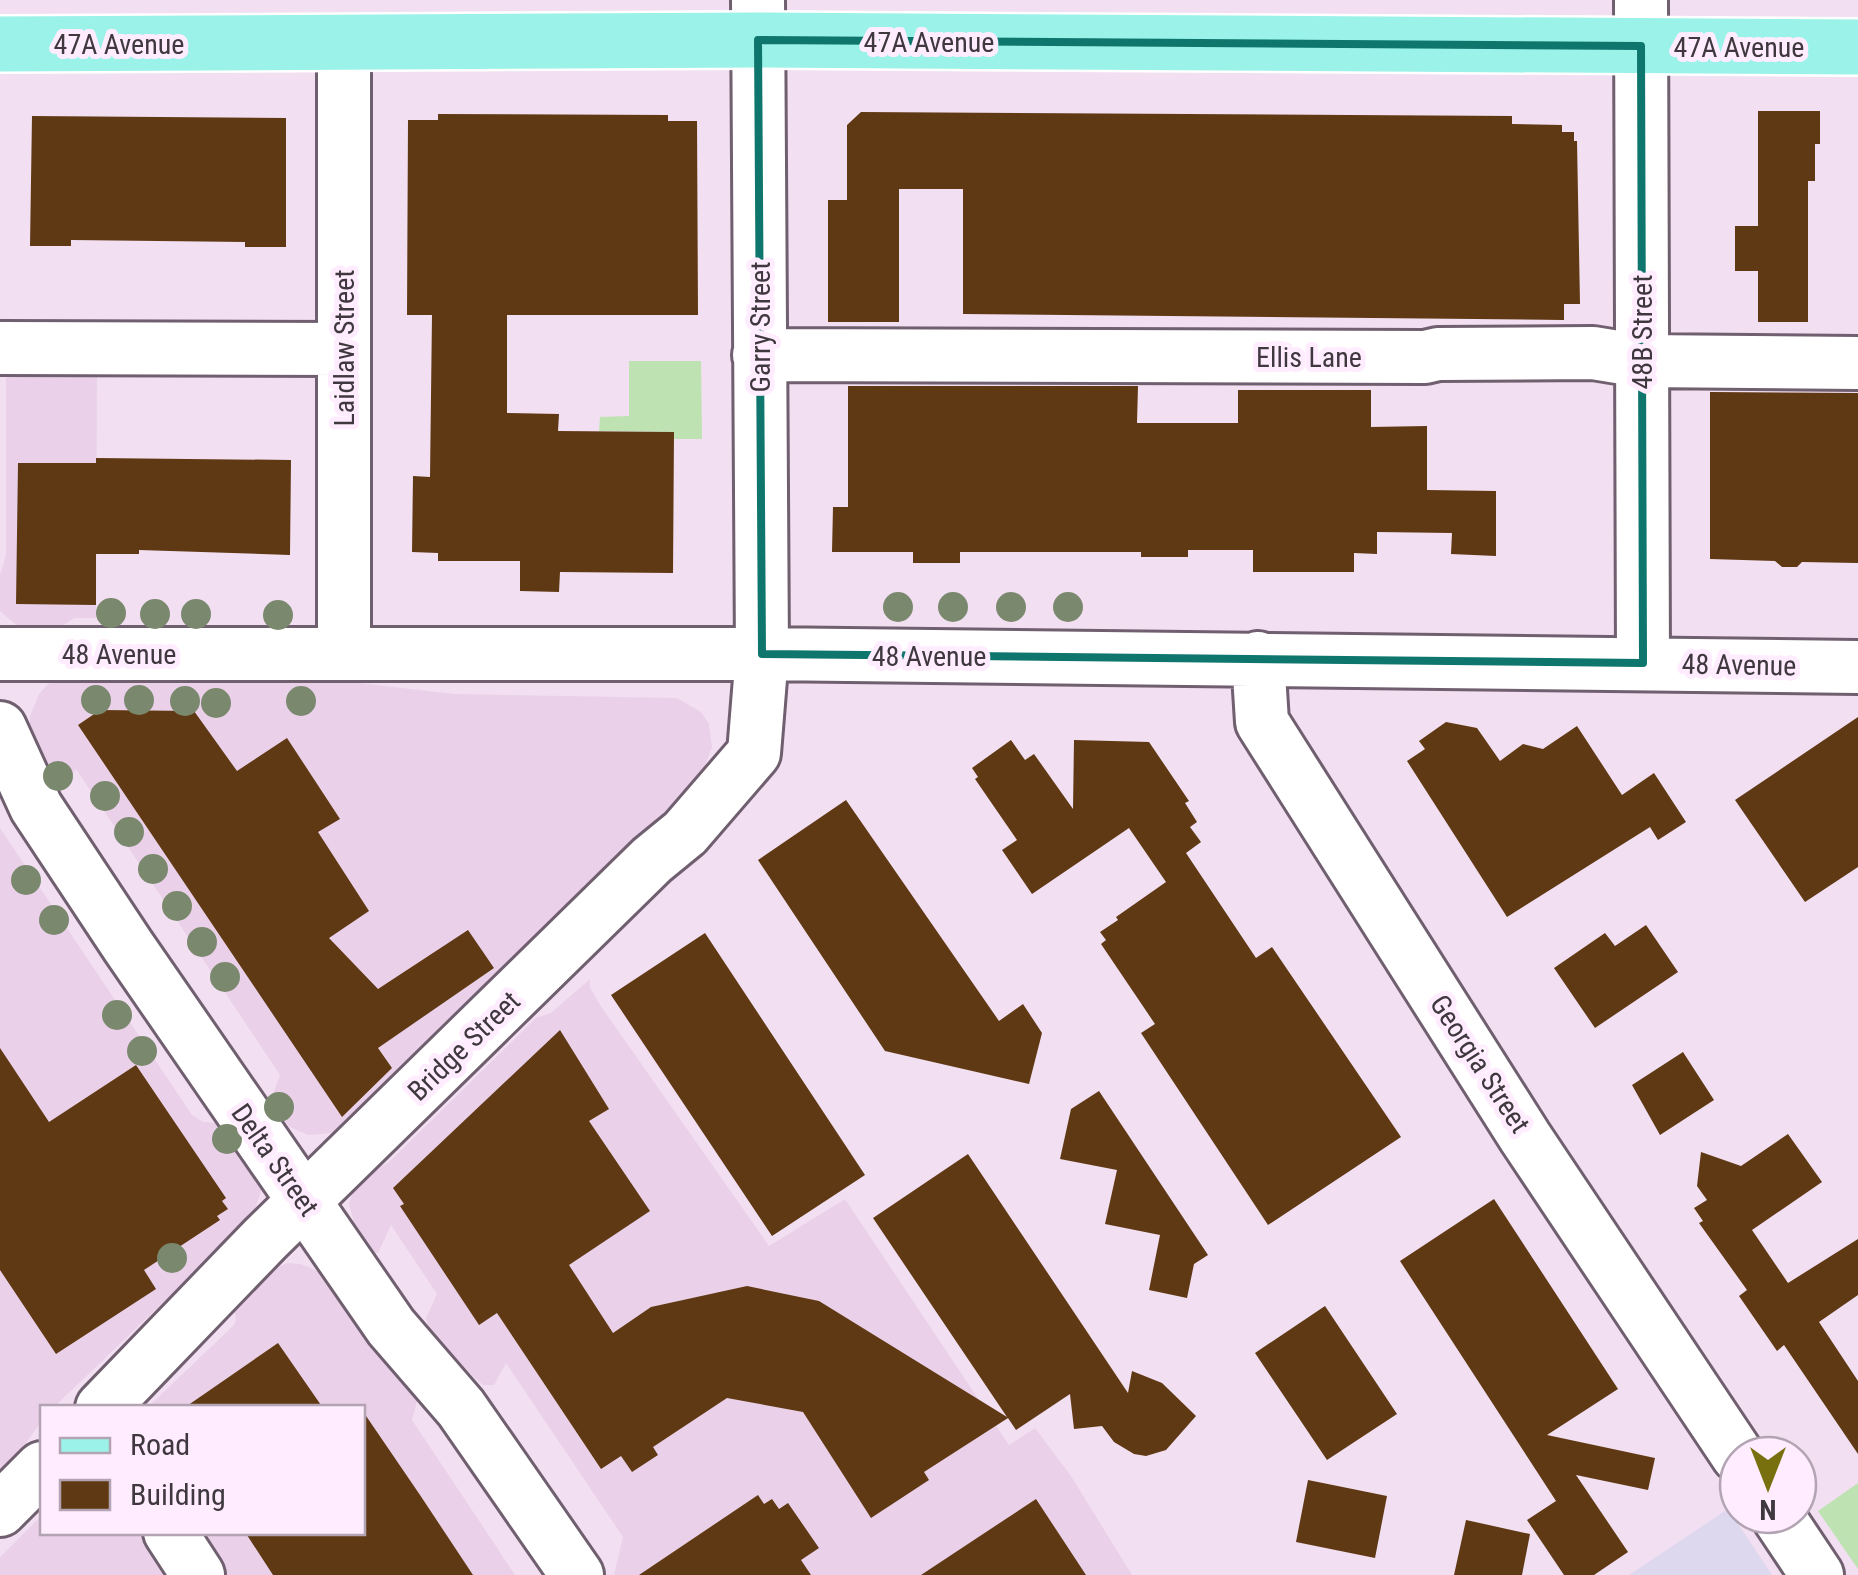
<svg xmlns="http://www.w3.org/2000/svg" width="1858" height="1575" font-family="'Roboto Condensed',sans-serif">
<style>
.built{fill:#ead1e9}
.industrial{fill:#ddd8ee}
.green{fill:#bfe2b2}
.building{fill:#5f3913}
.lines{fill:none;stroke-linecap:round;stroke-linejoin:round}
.minor-casing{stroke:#6f5f6f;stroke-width:58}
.major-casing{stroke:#fff;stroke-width:60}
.minor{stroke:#fff;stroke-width:52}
.major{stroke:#9af2e8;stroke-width:55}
.tree{fill:#7a886e}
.marked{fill:none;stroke:#0f766e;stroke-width:8;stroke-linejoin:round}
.labels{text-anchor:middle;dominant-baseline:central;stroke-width:10;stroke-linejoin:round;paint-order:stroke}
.street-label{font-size:28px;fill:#3f383f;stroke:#ffecfe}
</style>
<rect width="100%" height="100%" fill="#f2dff1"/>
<path class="built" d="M 97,368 L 96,618 L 74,618 L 57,630 L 21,629 L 0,611 L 0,575 L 6,555 L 6,376 L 8,372 Z
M 74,674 L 110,683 L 342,681 L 454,694 L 677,698 L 701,712 L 709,724 L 712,747 L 701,776 L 689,789 L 343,1126 L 332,1133 L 308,1135 L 290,1127 L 277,1114 L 273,1094 L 280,1075 L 76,769 L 63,790 L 55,787 L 30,734 L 30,716 L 39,694 L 48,684 Z
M 0,828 L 192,1115 L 203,1122 L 219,1123 L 262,1181 L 262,1188 L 255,1210 L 174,1292 L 54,1407 L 42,1408 L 42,1420 L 16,1458 L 0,1471 Z
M 590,979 L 590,987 L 600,1005 L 769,1246 L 845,1199 L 1009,1445 L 1035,1428 L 1071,1476 L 1132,1575 L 614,1575 L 623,1537 L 506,1363 L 494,1385 L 483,1385 L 477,1380 L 430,1332 L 426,1318 L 437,1294 L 391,1225 L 378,1253 L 372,1253 L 357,1234 L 349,1204 L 352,1194 L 366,1176 L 389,1162 L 536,1018 L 551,1013 Z
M 287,1263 L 301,1264 L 324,1274 L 419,1394 L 412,1420 L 515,1575 L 0,1575 L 0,1557 L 42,1515 L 42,1532 L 362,1532 L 362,1408 L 148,1407 L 234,1325 L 236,1319 L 233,1307 L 268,1272 Z"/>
<path class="industrial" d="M 1728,1509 L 1772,1575 L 1629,1575 Z"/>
<path class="green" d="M 629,361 L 701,361 L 702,439 L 674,439 L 674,432 L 599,431 L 600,417 L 629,416 Z
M 1858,1483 L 1858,1569 L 1818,1511 Z"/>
<path class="building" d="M 1758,111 L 1820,111 L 1820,144 L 1815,144 L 1815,181 L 1808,181 L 1808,322 L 1758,322 L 1758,271 L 1735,271 L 1735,226 L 1758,226 Z
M 861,112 L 1512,116 L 1512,124 L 1562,125 L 1562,132 L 1574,132 L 1574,141 L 1577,141 L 1580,304 L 1564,304 L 1564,320 L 963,314 L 963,189 L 899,189 L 899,322 L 828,322 L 828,200 L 847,200 L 847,125 Z
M 438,114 L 668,115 L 668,121 L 697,121 L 698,315 L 507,315 L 507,413 L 559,414 L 558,431 L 674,432 L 673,573 L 560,572 L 559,592 L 520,591 L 520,561 L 438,561 L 438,553 L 412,552 L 413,476 L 430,477 L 432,315 L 407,315 L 408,120 L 438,120 Z
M 32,116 L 286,118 L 286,247 L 245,247 L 245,242 L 71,240 L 71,246 L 30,246 Z
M 848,386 L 1138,386 L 1137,423 L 1238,423 L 1238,390 L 1371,390 L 1371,427 L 1427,426 L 1427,490 L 1496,491 L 1496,556 L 1451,554 L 1452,533 L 1377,532 L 1377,554 L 1354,553 L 1354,572 L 1253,572 L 1253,550 L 1188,550 L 1188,557 L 1141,557 L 1141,552 L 960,552 L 960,563 L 913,563 L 913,552 L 832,552 L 833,507 L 848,507 Z
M 1710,392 L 1858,393 L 1858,563 L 1802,562 L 1797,567 L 1782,567 L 1775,561 L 1710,559 Z
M 96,458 L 291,460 L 290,555 L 139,550 L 139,554 L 96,554 L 96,605 L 16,604 L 18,463 L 96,463 Z
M 100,710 L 194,711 L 237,771 L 287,738 L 340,819 L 318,832 L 369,911 L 329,938 L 378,989 L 468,930 L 494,968 L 378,1048 L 392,1068 L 342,1117 L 78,725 Z
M 1858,717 L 1858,867 L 1805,902 L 1735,800 Z
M 1446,722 L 1477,728 L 1500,761 L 1523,744 L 1543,749 L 1577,726 L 1622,795 L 1654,773 L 1686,822 L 1658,840 L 1650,827 L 1507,917 L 1407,761 L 1425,749 L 1419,741 Z
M 1011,740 L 1025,760 L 1034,754 L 1073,809 L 1074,740 L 1149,742 L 1189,801 L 1185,803 L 1197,822 L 1190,827 L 1201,842 L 1186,853 L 1256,958 L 1272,947 L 1401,1137 L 1268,1225 L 1141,1033 L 1155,1024 L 1101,944 L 1106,940 L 1100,932 L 1118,920 L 1116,917 L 1166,882 L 1129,828 L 1032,894 L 1002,850 L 1017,840 L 975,779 L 978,777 L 972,768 Z
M 846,800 L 999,1021 L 1023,1004 L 1042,1033 L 1029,1084 L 885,1051 L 758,860 Z
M 1646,925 L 1678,972 L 1595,1028 L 1554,968 L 1605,933 L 1615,946 Z
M 705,933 L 865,1175 L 772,1236 L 611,995 Z
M 560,1030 L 609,1109 L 589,1121 L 650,1211 L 569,1265 L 613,1333 L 651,1307 L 747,1286 L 819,1301 L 1007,1417 L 873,1218 L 968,1154 L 1128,1393 L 1132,1371 L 1162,1383 L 1196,1416 L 1166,1450 L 1146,1456 L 1134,1454 L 1114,1442 L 1102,1426 L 1074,1429 L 1070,1394 L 1016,1430 L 1008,1418 L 924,1472 L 929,1480 L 871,1518 L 803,1412 L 727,1398 L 653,1447 L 658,1455 L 632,1472 L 621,1456 L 601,1469 L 497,1313 L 479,1325 L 400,1206 L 404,1204 L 393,1188 Z
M 0,1048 L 49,1122 L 136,1065 L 226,1198 L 222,1201 L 228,1209 L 217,1216 L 220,1220 L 144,1270 L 156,1289 L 56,1354 L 0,1270 Z
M 1683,1052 L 1714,1100 L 1660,1135 L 1632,1085 Z
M 1099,1091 L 1208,1255 L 1194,1264 L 1187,1298 L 1149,1290 L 1160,1235 L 1105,1224 L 1117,1170 L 1060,1159 L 1071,1109 Z
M 1788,1134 L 1822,1182 L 1752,1230 L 1788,1283 L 1858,1239 L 1858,1295 L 1819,1322 L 1858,1381 L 1858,1454 L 1784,1345 L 1777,1351 L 1739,1296 L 1747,1290 L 1699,1223 L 1703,1221 L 1694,1208 L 1707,1200 L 1697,1186 L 1701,1152 L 1741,1166 Z
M 1494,1199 L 1618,1389 L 1547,1435 L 1655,1458 L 1648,1490 L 1576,1475 L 1628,1552 L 1594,1575 L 1564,1575 L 1527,1520 L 1556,1501 L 1400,1261 Z
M 1325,1306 L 1397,1414 L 1327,1460 L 1255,1353 Z
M 278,1343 L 323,1408 L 184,1408 Z
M 362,1410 L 420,1495 L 473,1575 L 273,1575 L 245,1532 L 362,1532 Z
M 1308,1480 L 1387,1496 L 1375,1558 L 1296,1542 Z
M 758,1495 L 764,1504 L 772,1499 L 779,1509 L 788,1503 L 819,1548 L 801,1560 L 811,1575 L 639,1575 Z
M 1036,1499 L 1086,1575 L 921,1575 Z
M 1466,1520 L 1530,1534 L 1522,1575 L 1454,1575 Z"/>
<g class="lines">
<defs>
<path id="minor" d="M 1641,0 L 1643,663
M 344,42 L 344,654
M 0,348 L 344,349
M 759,355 L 1425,357 L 1438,354 L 1593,353 L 1642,361 L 1858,363
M 0,654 L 762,654 L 1858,667
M 1258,658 L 1262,722 L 1525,1137 L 1738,1456
M 0,728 L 36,807 L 128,946 L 391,1327 L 461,1408 L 577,1575
M 102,1408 L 265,1239 L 652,860 L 685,833 L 754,753 L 762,654 L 758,0
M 0,1510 L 42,1468
M 1777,1515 L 1817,1575
M 170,1532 L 198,1575"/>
<path id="major" d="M 0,44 L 758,40 L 1858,47"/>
</defs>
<use href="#minor" class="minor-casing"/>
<use href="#major" class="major-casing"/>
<use href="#minor" class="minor"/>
<use href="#major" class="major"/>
</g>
<g class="tree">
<circle cx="898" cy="607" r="15"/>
<circle cx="953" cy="607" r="15"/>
<circle cx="1011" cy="607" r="15"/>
<circle cx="1068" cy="607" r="15"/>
<circle cx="111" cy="613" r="15"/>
<circle cx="155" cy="614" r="15"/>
<circle cx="196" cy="614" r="15"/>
<circle cx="278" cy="615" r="15"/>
<circle cx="96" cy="700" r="15"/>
<circle cx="139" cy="700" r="15"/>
<circle cx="185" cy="701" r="15"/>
<circle cx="301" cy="701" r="15"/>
<circle cx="216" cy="703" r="15"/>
<circle cx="58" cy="776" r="15"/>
<circle cx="105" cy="796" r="15"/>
<circle cx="129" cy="832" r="15"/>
<circle cx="153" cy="869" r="15"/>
<circle cx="26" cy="880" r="15"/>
<circle cx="177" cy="906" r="15"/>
<circle cx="54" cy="920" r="15"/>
<circle cx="202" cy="942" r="15"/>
<circle cx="225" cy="977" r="15"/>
<circle cx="117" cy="1015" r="15"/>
<circle cx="142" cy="1051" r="15"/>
<circle cx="279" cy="1107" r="15"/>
<circle cx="227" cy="1139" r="15"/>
<circle cx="172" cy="1258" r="15"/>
</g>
<path class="marked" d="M 758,40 L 1641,46 L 1643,663 L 762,654 Z"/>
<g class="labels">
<g class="street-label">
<text x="929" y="42">47A Avenue</text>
<text x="119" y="44">47A Avenue</text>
<text x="1739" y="47">47A Avenue</text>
<text transform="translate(760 327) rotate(-90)">Garry Street</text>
<text transform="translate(1642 332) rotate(-90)">48B Street</text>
<text transform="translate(344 348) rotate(-90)">Laidlaw Street</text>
<text x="1309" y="357">Ellis Lane</text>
<text x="119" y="654">48 Avenue</text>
<text x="929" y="656">48 Avenue</text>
<text transform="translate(1739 665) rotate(1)">48 Avenue</text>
<text transform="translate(464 1046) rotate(-44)">Bridge Street</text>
<text transform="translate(1480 1064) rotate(57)">Georgia Street</text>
<text transform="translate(275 1160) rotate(55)">Delta Street</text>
</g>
</g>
<rect x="40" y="1405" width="325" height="130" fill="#ffecfe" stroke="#b2a4b2" stroke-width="2.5"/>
<rect x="60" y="1438" width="50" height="15" fill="#9af2e8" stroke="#b2a4b2" stroke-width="2.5"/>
<text x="130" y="1455" font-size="30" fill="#3f383f">Road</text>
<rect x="60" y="1480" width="50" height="30" fill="#5f3913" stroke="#b2a4b2" stroke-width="2.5"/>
<text x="130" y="1505" font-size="30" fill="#3f383f">Building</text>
<g transform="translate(1768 1485) rotate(180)"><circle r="48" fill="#ffecfe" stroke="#b2a4b2" stroke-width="2.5"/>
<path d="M0-8L18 38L0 25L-18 38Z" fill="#786f0e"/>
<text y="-15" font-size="28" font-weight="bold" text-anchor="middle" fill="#3f383f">N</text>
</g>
</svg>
